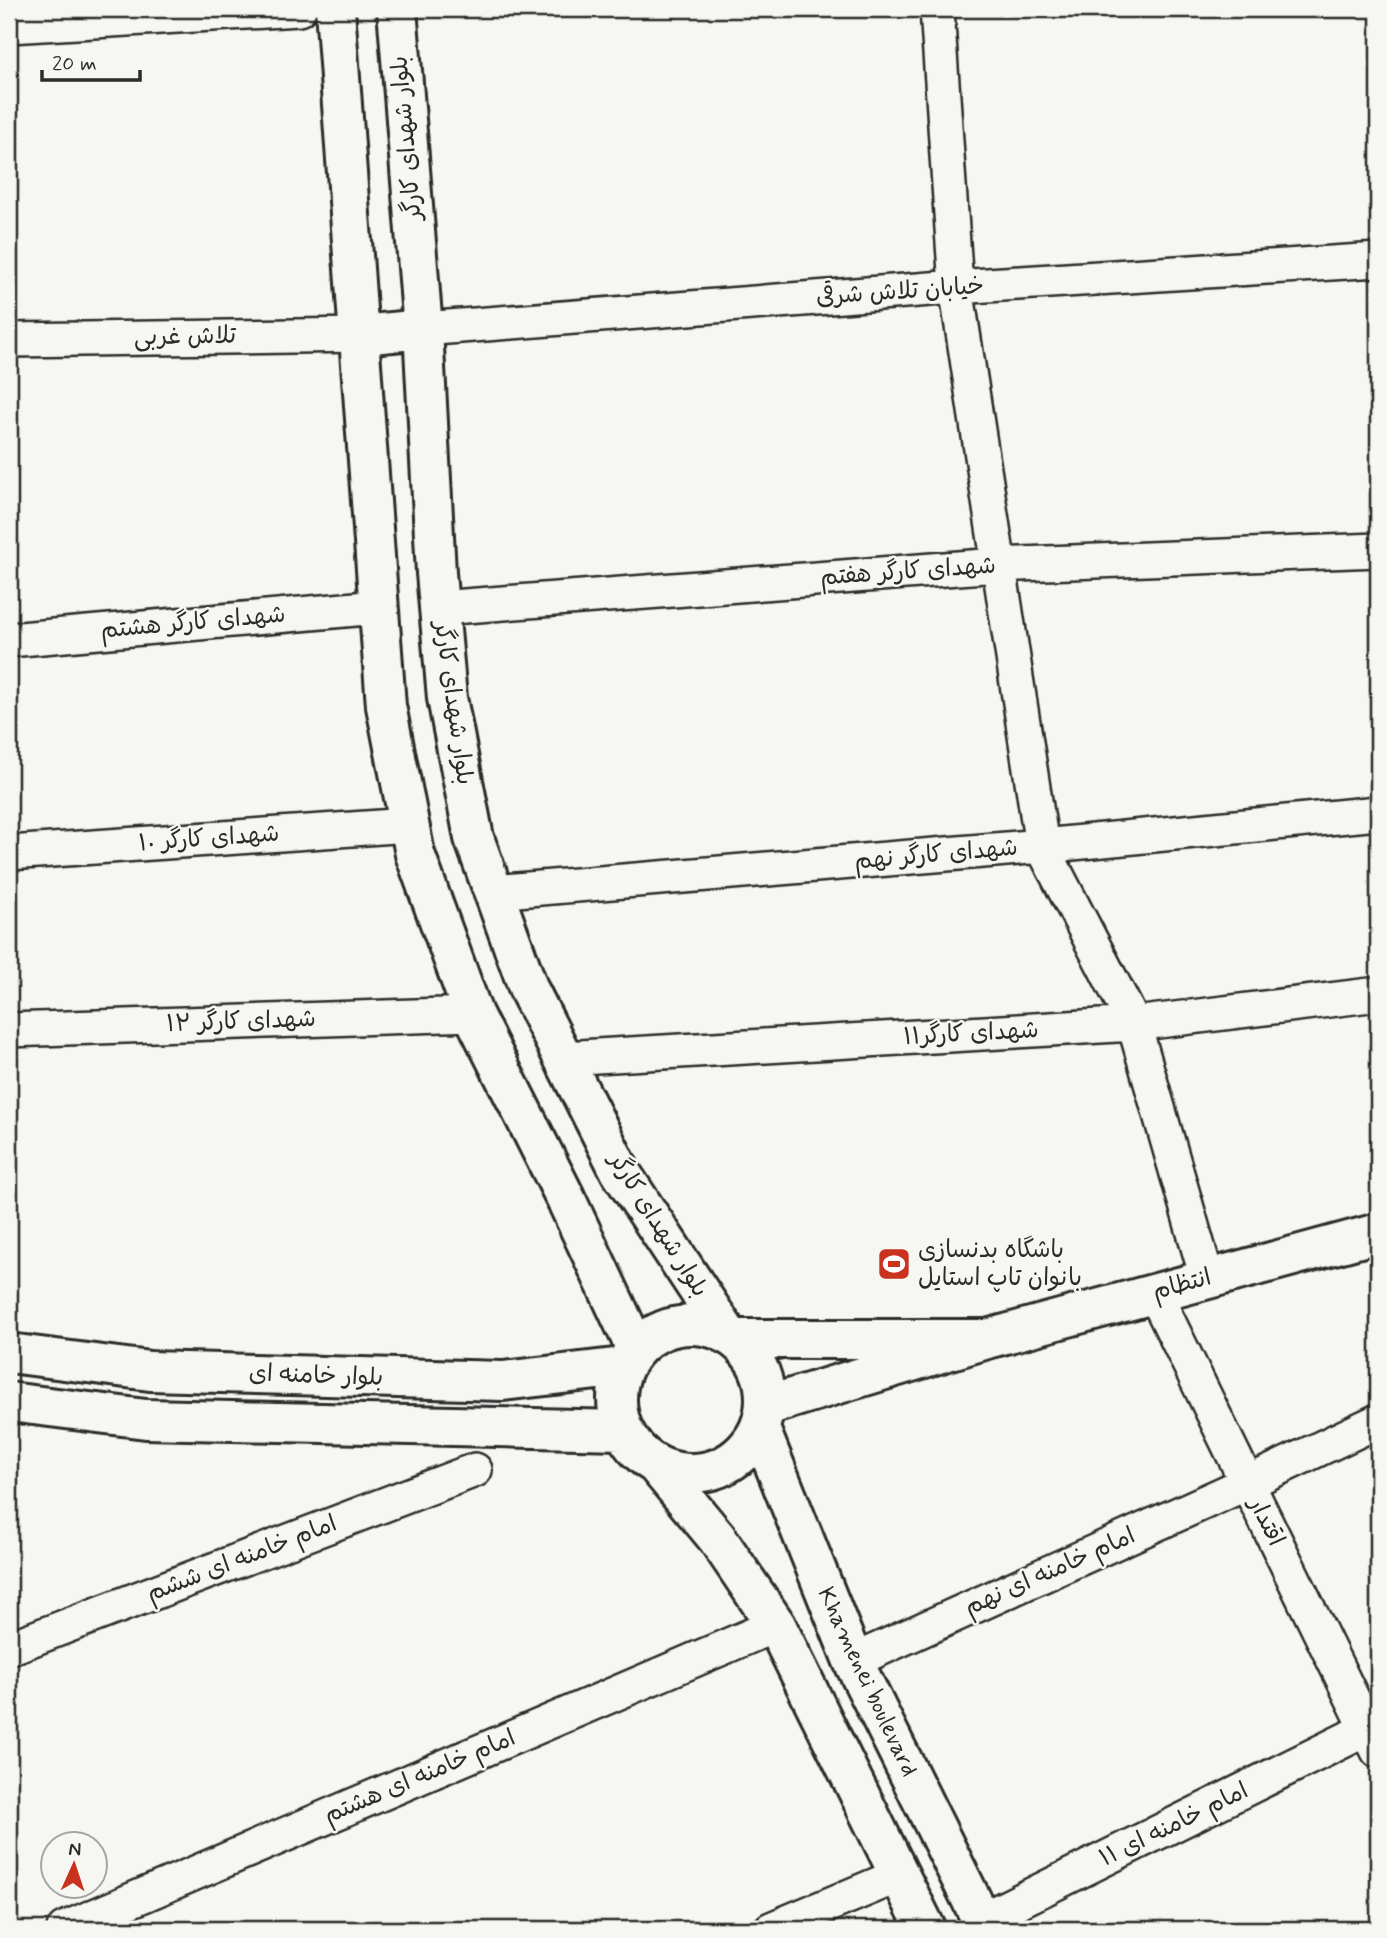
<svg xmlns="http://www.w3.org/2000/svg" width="1387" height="1938" font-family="Mynerve,'Playpen Sans Arabic',sans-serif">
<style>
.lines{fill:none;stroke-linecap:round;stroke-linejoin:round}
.minor-casing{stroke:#2b2b2b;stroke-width:38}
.tertiary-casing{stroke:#2b2b2b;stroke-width:44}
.secondary-casing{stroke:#2b2b2b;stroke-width:44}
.minor{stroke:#f6f6f2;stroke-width:33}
.tertiary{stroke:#f6f6f2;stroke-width:38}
.secondary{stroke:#f6f6f2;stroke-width:38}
.labels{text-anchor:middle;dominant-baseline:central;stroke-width:5;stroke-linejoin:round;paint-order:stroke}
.street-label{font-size:24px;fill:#2b2b2b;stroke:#f6f6f2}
.poi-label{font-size:24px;fill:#2b2b2b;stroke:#f6f6f2;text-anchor:start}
</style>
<rect width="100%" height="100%" fill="#f6f6f2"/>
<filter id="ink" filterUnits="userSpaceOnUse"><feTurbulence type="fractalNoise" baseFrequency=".0143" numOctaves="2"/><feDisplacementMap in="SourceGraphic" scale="14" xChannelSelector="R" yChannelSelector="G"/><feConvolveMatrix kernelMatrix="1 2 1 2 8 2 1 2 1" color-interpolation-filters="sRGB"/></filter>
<g filter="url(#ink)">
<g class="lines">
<defs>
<path id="minor" d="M 937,9 L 956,287 L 1042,846 L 1134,1024 L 1207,1278
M 9,26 L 299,9
M 423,329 L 956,287 L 1378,260
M 9,340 L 361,335
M 439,608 L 997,565 L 1378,550
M 9,640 L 378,607
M 9,853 L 409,825
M 493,892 L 1042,846 L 1378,813
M 9,1030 L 473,1014
M 563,1058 L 1134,1024 L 1378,994
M 1154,1292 L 1378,1751
M 9,1648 L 475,1470
M 853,1661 L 1247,1483 L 1378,1421
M 981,1920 L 1367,1729
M 64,1929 L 776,1625
M 771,1929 L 900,1875"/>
<path id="tertiary" d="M 335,9 L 386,706 L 415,854 L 473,1014 L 565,1197 L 636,1349
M 397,9 L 423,329 L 436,573 L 447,698 L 474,838 L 529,990 L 620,1171 L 728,1335
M 361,335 L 423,329
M 736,1339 L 987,1339 L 766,1406
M 987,1339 L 1378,1233"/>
<path id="secondary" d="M617 1399a74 74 0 1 1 148 0a74 74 0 1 1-148 0Z
M 9,1353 L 150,1371 L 503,1381 L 623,1367
M 9,1402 L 146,1419 L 623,1430
M 760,1429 L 853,1661 L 986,1929
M 658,1467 L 717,1538 L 776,1625 L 926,1929"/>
</defs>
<use href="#minor" class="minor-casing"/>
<use href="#tertiary" class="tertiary-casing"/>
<use href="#secondary" class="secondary-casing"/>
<use href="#minor" class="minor"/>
<use href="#tertiary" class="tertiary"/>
<use href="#secondary" class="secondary"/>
</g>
</g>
<defs>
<symbol id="stadium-square" viewBox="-11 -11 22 22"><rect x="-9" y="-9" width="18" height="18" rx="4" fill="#c8321e" stroke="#f6f6f2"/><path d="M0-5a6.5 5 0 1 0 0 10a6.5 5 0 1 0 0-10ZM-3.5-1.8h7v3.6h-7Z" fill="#fff"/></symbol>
</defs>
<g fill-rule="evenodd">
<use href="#stadium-square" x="875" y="1245" width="38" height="38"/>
</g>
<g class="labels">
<g class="street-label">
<text transform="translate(407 138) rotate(-95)">بلوار شهدای کارگر</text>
<text transform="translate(900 292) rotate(-4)">خیابان تلاش شرقی</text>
<text transform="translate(185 337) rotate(-1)">تلاش غربی</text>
<text transform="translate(908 572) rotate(-4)">شهدای کارگر هفتم</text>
<text transform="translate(193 623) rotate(-5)">شهدای کارگر هشتم</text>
<text transform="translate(453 703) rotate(82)">بلوار شهدای کارگر</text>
<text transform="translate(209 839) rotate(-4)">شهدای کارگر ۱۰</text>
<text transform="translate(936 855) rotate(-5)">شهدای کارگر نهم</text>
<text transform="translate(241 1022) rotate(-2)">شهدای کارگر ۱۲</text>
<text transform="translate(971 1034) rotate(-3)">شهدای کارگر۱۱</text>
<text transform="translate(658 1225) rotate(58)">بلوار شهدای کارگر</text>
<text transform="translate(1182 1285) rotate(-15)">انتظام</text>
<text transform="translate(316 1376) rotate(2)">بلوار خامنه ای</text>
<text transform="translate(1266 1522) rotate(64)">اقتدار</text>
<text transform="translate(242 1559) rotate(-21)">امام خامنه ای ششم</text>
<text transform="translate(1050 1572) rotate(-24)">امام خامنه ای نهم</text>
<text transform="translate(867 1682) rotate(65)">Khamenei boulevard</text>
<text transform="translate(420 1777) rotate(-23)">امام خامنه ای هشتم</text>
<text transform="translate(1174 1825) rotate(-26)">امام خامنه ای ۱۱</text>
</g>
<g class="poi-label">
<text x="918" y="1250">باشگاه بدنسازی<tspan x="918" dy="28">بانوان تاپ استایل</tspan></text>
</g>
</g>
<rect width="1387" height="1938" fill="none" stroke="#f6f6f2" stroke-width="35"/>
<rect x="18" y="18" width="1352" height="1903" fill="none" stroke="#2b2b2b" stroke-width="2.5" filter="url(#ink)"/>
<g transform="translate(74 1865) rotate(3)"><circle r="33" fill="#f6f6f2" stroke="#a5a5a2" stroke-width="2"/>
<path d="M0-5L12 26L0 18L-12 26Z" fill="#c8321e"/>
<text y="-10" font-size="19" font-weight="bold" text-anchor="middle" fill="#2b2b2b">N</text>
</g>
<path d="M42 70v10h98v-10" fill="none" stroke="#2b2b2b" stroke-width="3.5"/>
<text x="52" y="70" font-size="21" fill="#2b2b2b" stroke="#f6f6f2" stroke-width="5" paint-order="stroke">20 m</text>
</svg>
